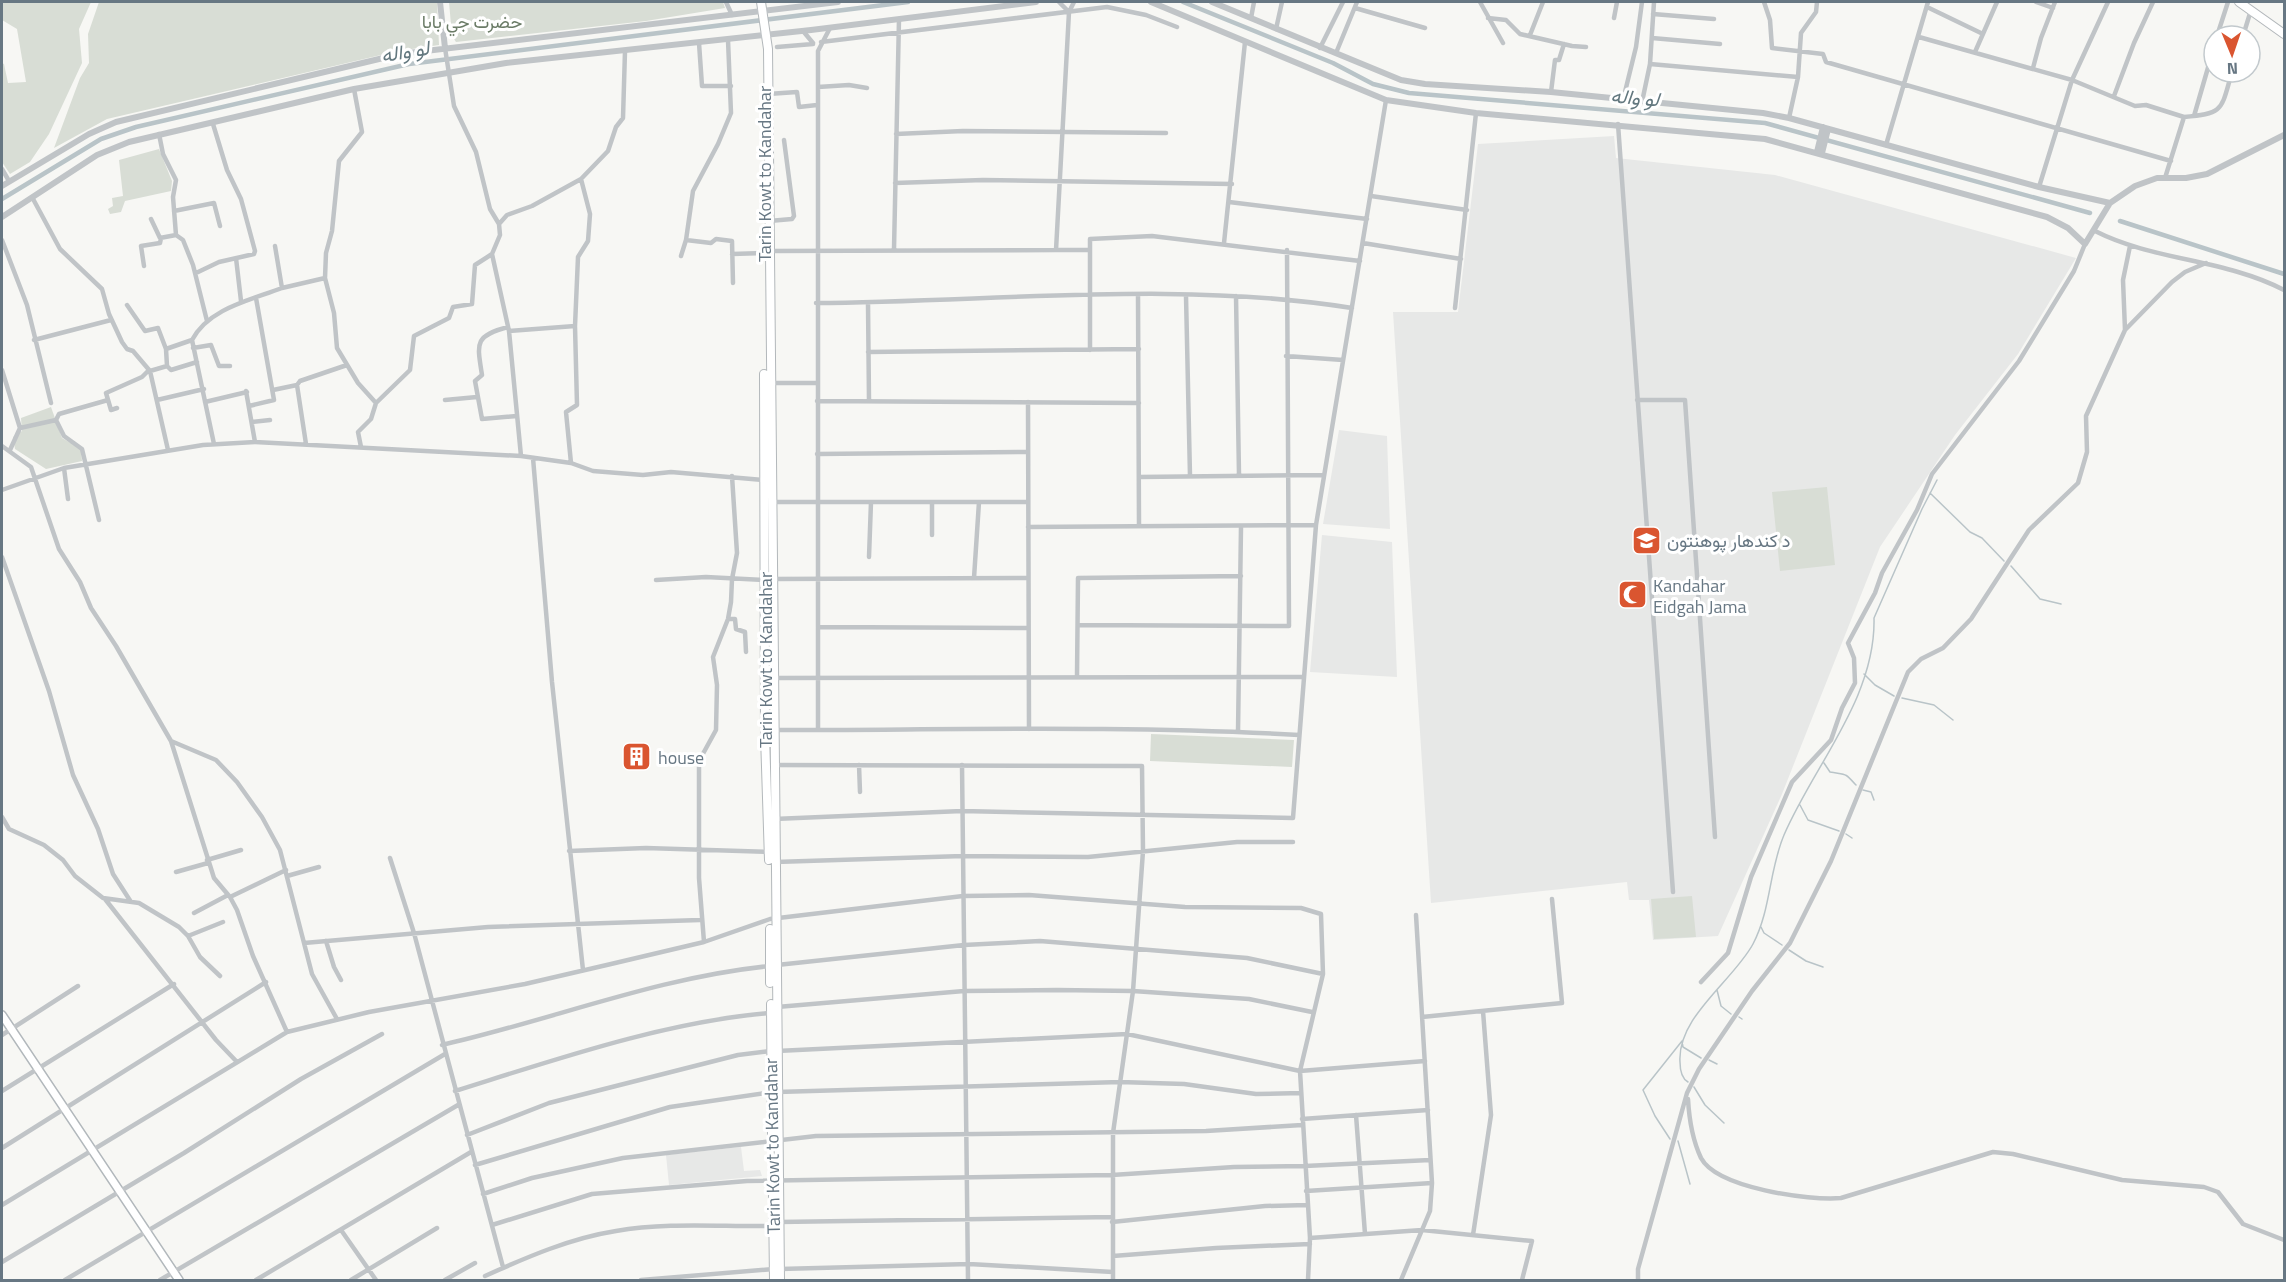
<svg xmlns="http://www.w3.org/2000/svg" width="2286" height="1282" font-family="'Titillium Web',Vazirmatn,sans-serif">
<style>
.built{fill:#e7e8e7}
.green{fill:#d8ddd5}
.lines{fill:none;stroke-linecap:round;stroke-linejoin:round}
.stream{stroke:#b9c4c8;stroke-width:1.5}
.canal{stroke:#b9c4c8;stroke-width:4.5}
.secondary-casing{stroke:#b2b8bc;stroke-width:10}
.primary-casing{stroke:#b3b8bb;stroke-width:10}
.minor{stroke:#c0c4c7;stroke-width:4.5}
.tertiary{stroke:#c0c4c7;stroke-width:6}
.secondary{stroke:#fff;stroke-width:7}
.primary{stroke:#fff;stroke-width:8}
.labels{text-anchor:middle;dominant-baseline:central;stroke-width:6;stroke-linejoin:round;paint-order:stroke}
.park-label{font-size:18px;fill:#6a7b66;stroke:#fff}
.street-label{font-size:18px;fill:#677783;stroke:#fff}
.poi-label{font-size:18px;fill:#677783;stroke:#fff;text-anchor:start}
.water-label{font-size:20px;font-style:italic;fill:#63787f;stroke:#fff}
</style>
<rect width="100%" height="100%" fill="#f7f7f4"/>
<path class="built" d="M 1614,136 L 1616,158 L 1775,175 L 2076,258 L 2018,354 L 1955,435 L 1880,547 L 1782,794 L 1718,936 L 1653,940 L 1649,900 L 1629,900 L 1627,882 L 1431,903 L 1393,312 L 1458,312 L 1478,144 Z
M 1339,430 L 1387,436 L 1390,529 L 1323,524 Z
M 1322,535 L 1392,542 L 1397,677 L 1310,672 Z
M 741,1147 L 744,1171 L 760,1170 L 762,1176 L 669,1185 L 666,1155 Z"/>
<path class="green" d="M 2,2 L 91,2 L 79,29 L 82,63 L 49,134 L 30,162 L 10,174 L 2,162 L 2,63 L 4,64 L 8,83 L 26,82 L 17,29 L 2,20 Z
M 99,2 L 437,2 L 439,45 L 398,51 L 107,119 L 54,148 L 80,78 L 89,63 L 88,34 Z
M 449,2 L 723,2 L 725,8 L 646,21 L 456,42 L 452,36 Z
M 159,149 L 172,181 L 171,191 L 125,201 L 121,212 L 110,214 L 108,209 L 113,206 L 112,198 L 123,196 L 119,160 Z
M 51,407 L 62,438 L 81,449 L 82,461 L 46,469 L 15,449 L 13,437 L 22,431 L 21,418 Z
M 1827,487 L 1835,565 L 1780,571 L 1772,492 Z
M 1151,734 L 1294,740 L 1292,767 L 1150,761 Z
M 1692,896 L 1696,937 L 1654,939 L 1651,899 Z"/>
<g class="lines">
<path class="stream" d="M 1930,493 L 1970,532 L 1982,538 L 2004,561
M 2011,566 L 2040,599 L 2061,604
M 1864,674 L 1875,685 L 1894,696
M 1902,698 L 1934,705 L 1953,720
M 1824,763 L 1830,772 C 1847,775 1844,772 1856,785
M 1863,790 L 1871,792 L 1874,800
M 1800,805 L 1808,820 L 1839,831
M 1846,834 L 1852,838
M 1761,927 L 1764,933 L 1782,945
M 1789,950 L 1806,961 L 1823,967
M 1717,990 L 1721,1006 L 1731,1014
M 1739,1017 L 1742,1019
M 1682,1041 L 1683,1047 L 1701,1058
M 1709,1060 L 1717,1064
M 1688,1082 C 1681,1078 1680,1070 1680,1062 C 1677,1017 1733,981 1753,944 C 1771,910 1769,870 1784,835 C 1814,765 1876,698 1874,618 L 1922,509 L 1937,480
M 1694,1087 L 1705,1105 L 1724,1123
M 1670,1139 L 1655,1116 L 1643,1090 L 1682,1041
M 1678,1141 L 1690,1184"/>
<path class="canal" d="M 1183,2 L 1333,63 L 1373,84 L 1409,93 L 1765,123 L 2090,213
M 2,199 L 101,139 L 136,127 L 409,64 L 908,2
M 2120,221 L 2284,274"/>
<defs>
<path id="secondary" d="M 2,1015 L 179,1280"/>
<path id="primary" d="M 761,2 L 768,49 L 780,1280
M 2239,2 L 2284,34
M 764,374 L 765,736 L 769,860
M 770,929 L 770,983
M 771,1004 L 772,1136
M 773,1196 L 774,1280"/>
</defs>
<use href="#secondary" class="secondary-casing"/>
<use href="#primary" class="primary-casing"/>
<path class="minor" d="M 726,2 L 732,15
M 1059,2 L 1069,12
M 1480,2 L 1503,43
M 1764,2 L 1770,20 L 1772,48 L 1823,54 L 1826,62 L 2171,161
M 2036,2 L 2053,8
M 1927,7 L 1983,34
M 1355,8 L 1425,28
M 1653,14 L 1714,19
M 1251,18 L 1254,2
M 1488,18 L 1506,20 L 1520,34 L 1572,46 L 1586,47
M 1614,18 L 1617,2
M 1276,29 L 1282,2
M 803,31 L 813,43
M 1530,35 L 1543,2
M 2217,36 L 2228,2
M 2243,36 L 2251,10
M 1919,37 L 2072,80 L 2135,106 L 2146,105 L 2184,117
M 1652,38 L 1720,44
M 821,42 L 1107,7 L 1146,15 L 1177,27
M 699,43 L 702,86 L 731,86
M 777,47 L 813,44
M 445,48 L 454,106 L 476,152 L 490,209 L 499,224 L 500,235 L 492,254 L 509,331 L 521,456
M 1320,48 L 1343,2
M 1975,52 L 1997,2
M 1336,53 L 1357,2
M 1650,64 L 1798,77
M 2033,68 L 2041,38 L 2055,2
M 818,87 L 849,85 L 867,88
M 354,89 L 362,132 L 339,161 L 332,231 L 326,253 L 325,278 L 334,313 L 337,348 L 358,383 L 376,403 L 371,419 L 358,432 L 361,447
M 1551,92 L 1555,60 L 1559,60 L 1564,44
M 768,94 L 797,92 L 799,107 L 817,105
M 2114,96 L 2134,43 L 2153,2
M 1623,100 L 1636,47 L 1642,2
M 1642,102 L 1650,64 L 1654,2
M 2194,116 L 2214,47
M 1789,118 L 1798,77 L 1801,33 L 1816,12 L 1817,2
M 1618,124 L 1673,892
M 159,134 L 163,154 L 176,180 L 173,197 L 176,235 L 183,240 L 193,265 L 207,321
M 896,134 L 963,131 L 1166,133
M 1886,145 L 1928,2
M 2,169 L 9,181
M 2165,178 L 2184,117 C 2225,114 2221,109 2232,72
M 895,183 L 983,180 L 1232,184
M 2039,187 L 2072,80 L 2108,2
M 1371,196 L 1467,210
M 32,197 L 60,249 L 102,289 L 109,314 L 122,342 L 127,349 L 133,351 L 150,371 L 168,450
M 1229,202 L 1367,219
M 174,211 L 214,203 L 220,226
M 151,219 L 160,238 L 176,235
M 769,221 L 792,219 L 794,216 L 784,140
M 499,224 L 507,215 L 532,206 L 581,179 L 608,151 L 616,127 L 623,118 L 625,51
M 2095,231 C 2154,261 2225,259 2284,290
M 2,240 L 27,305 L 51,403
M 686,240 L 711,243 L 716,239 L 732,241 L 733,283
M 1224,243 L 1245,42
M 1363,243 L 1461,259
M 894,249 L 899,19
M 1056,250 L 1090,250
M 769,251 L 1056,250 L 1069,12 L 1074,2
M 732,254 L 764,253
M 681,256 L 686,240 L 693,191 L 718,144 L 731,113 L 728,40
M 236,258 L 241,301
M 144,266 L 141,246 L 160,243 L 161,238
M 196,273 L 219,262 L 254,254 L 255,251 L 241,199 L 227,170 L 213,124
M 282,288 L 325,278
M 1138,295 L 1139,526
M 1186,296 L 1190,476
M 1236,296 L 1239,475
M 816,303 C 993,302 1177,280 1352,308
M 868,303 L 869,401
M 127,305 L 145,331 L 158,328 L 166,349
M 1455,308 L 1476,113
M 508,327 C 474,336 477,343 482,375 L 475,381 L 482,419 L 517,416
M 2125,330 L 2123,280 L 2130,246
M 509,331 L 575,326
M 34,340 L 111,320
M 192,340 L 166,349 L 167,366 L 171,370 L 197,362
M 193,348 L 211,345 L 219,366 L 230,366
M 1090,350 L 1090,239 L 1152,236 L 1360,261
M 868,352 L 1139,349
M 1286,356 L 1343,360
M 2,370 L 20,428 L 10,450
M 150,371 L 167,366
M 769,383 L 817,383
M 297,385 L 306,444
M 273,390 L 297,385 L 300,381 L 347,365
M 246,391 L 255,442
M 157,400 L 204,389
M 445,400 L 477,397
M 1637,400 L 1685,400 L 1715,837
M 817,401 L 1139,403
M 205,402 L 247,392
M 1028,402 L 1029,729
M 376,403 L 410,370 L 414,336 L 449,318 L 453,307 L 472,304 L 475,265 L 492,254
M 249,406 L 274,400 L 256,298
M 117,408 L 111,410 L 106,393 L 142,377 L 149,370
M 56,420 L 64,436 L 82,449 L 99,520
M 252,422 L 270,420
M 20,428 L 56,420 L 59,414 L 108,400
M 214,444 L 192,340 C 209,308 251,300 282,288 L 275,246
M 2,446 L 31,467 L 59,549 L 80,582 L 91,608 L 116,646 L 171,741 L 216,760 L 237,782 L 262,817 L 280,850 L 312,974 L 337,1019
M 817,454 L 1027,452
M 533,458 L 552,682 L 583,970
M 571,463 L 566,412 L 577,405 L 575,326 L 578,257 L 588,241 L 590,214 L 581,179
M 64,468 L 68,499
M 1139,477 L 1324,475
M 2,490 L 64,468 L 203,445 L 255,442 L 521,456 L 571,463 L 593,471 L 643,475 L 671,472 L 763,480
M 772,502 L 1028,502
M 932,502 L 932,535
M 1028,527 L 1316,525
M 2,557 L 49,691 L 73,775 L 98,829 L 113,874 L 131,902
M 869,557 L 871,502
M 974,578 L 979,502
M 772,579 L 1028,578
M 656,580 L 706,577 L 765,580
M 728,619 L 735,619 L 736,629 L 745,632 L 746,652
M 1078,625 L 1289,626 L 1287,250
M 818,627 L 1028,628
M 1077,676 L 1078,578 L 1241,576
M 775,678 L 1303,677
M 774,730 C 949,730 1125,725 1299,735
M 818,730 L 818,51 L 830,28
M 1238,732 L 1241,527
M 171,741 L 214,878 L 230,897 L 237,910 L 253,956 L 287,1032
M 773,765 L 1142,766 L 1143,851 L 1133,991 L 1113,1133 L 1113,1280
M 859,765 L 860,792
M 962,765 L 968,1280
M 2,817 L 9,829 L 44,845 L 63,860 L 75,876 L 103,898 L 139,903 L 179,927 L 188,936 L 200,957 L 220,976
M 774,819 L 962,811 L 1293,818 L 1316,525 L 1386,100
M 569,851 L 646,848 L 769,852
M 390,858 L 414,933 L 503,1267
M 207,860 L 241,850
M 775,862 L 963,856 L 1088,857 L 1237,842 L 1293,842
M 176,872 L 208,863
M 287,876 L 319,867
M 230,897 L 286,870
M 105,899 L 216,1040 L 237,1062
M 194,913 L 228,895
M 188,936 L 223,922
M 326,941 L 334,967 L 341,980
M 704,942 L 699,878 L 699,761 L 716,730 L 717,685 L 713,657 L 728,619 L 731,602 L 732,579 L 737,553 L 732,476
M 304,943 L 488,927 L 700,920
M 777,965 L 964,945 L 1040,941 L 1247,958 L 1323,974
M 1701,982 L 1728,953 L 1751,877 L 1792,782 L 1831,740 L 1842,708 L 1855,683 L 1854,658 L 1848,643 L 1875,593 L 1882,573 L 1917,510 L 1932,474 L 2019,361 L 2074,271 L 2085,244
M 777,1007 L 964,991 L 1057,990 L 1133,991 L 1249,999 L 1312,1012
M 1422,1017 L 1562,1003 L 1552,899
M 2,1035 L 78,986
M 442,1045 C 552,1020 658,977 770,966
M 777,1051 L 1127,1034 L 1300,1071 L 1425,1061
M 2,1091 L 174,984
M 455,1091 C 554,1060 667,1021 771,1013
M 777,1092 L 1120,1082 L 1184,1084 L 1256,1094 L 1301,1093
M 1688,1099 C 1689,1117 1693,1141 1701,1158 C 1717,1188 1809,1201 1841,1198 L 1993,1152 L 2013,1154 L 2122,1180 L 2204,1187 L 2218,1192 L 2243,1224 L 2284,1240
M 1356,1115 L 1365,1234
M 1302,1119 L 1428,1110
M 467,1135 L 549,1103 L 738,1055 L 771,1051
M 2,1148 L 266,982
M 475,1165 L 670,1107 L 772,1092
M 1306,1191 L 1432,1183
M 483,1194 L 532,1178 L 623,1158 L 816,1136 L 1206,1131 L 1302,1125
M 2,1205 L 287,1032 L 369,1012 L 525,984 L 611,964 L 704,942 L 770,919 L 963,896 L 1029,895 L 1185,907 L 1301,908 L 1321,914 L 1323,974 L 1300,1071 L 1310,1238 L 1308,1280
M 779,1222 L 1112,1217
M 1112,1222 L 1265,1206 L 1307,1205
M 492,1225 L 592,1194 L 747,1181 L 1112,1175 L 1234,1167 L 1305,1166 L 1430,1160
M 341,1230 L 376,1280
M 1473,1235 L 1491,1115 L 1483,1011
M 1310,1238 L 1422,1230 L 1532,1241 L 1522,1280
M 1113,1256 L 1216,1248 L 1310,1244
M 2,1262 L 184,1153 L 301,1079 L 382,1034
M 780,1269 L 969,1264 L 1113,1272
M 485,1276 C 527,1257 571,1238 616,1231 C 667,1222 722,1227 773,1226
M 65,1280 L 445,1054
M 160,1280 L 458,1105
M 256,1280 L 471,1152
M 351,1280 L 437,1228
M 445,1280 L 475,1263
M 641,1280 L 774,1269
M 1401,1280 L 1430,1211 L 1432,1183 L 1416,915
M 1638,1280 L 1638,1269 L 1687,1093 L 1699,1069 L 1752,991 L 1790,943 L 1831,861 L 1908,672 L 1921,659 L 1943,648 L 1971,619 L 2029,530 L 2078,483 L 2087,452 L 2086,416 L 2125,330 L 2172,282 L 2185,272 L 2206,263"/>
<path class="tertiary" d="M 440,2 L 445,48
M 1151,2 L 1386,100 L 1476,113 L 1765,139 L 2047,217 L 2068,228 L 2085,244 L 2110,203 L 2135,186 L 2157,178 L 2186,178 L 2207,174 L 2284,135
M 1212,2 L 1401,80 L 1425,84 L 1551,92 L 1763,113 L 1789,118 L 2039,187 L 2110,203
M 1817,152 L 1823,127
M 1822,153 L 1828,129
M 2,186 L 89,134 L 116,122 L 400,54 L 838,2
M 2,217 L 97,155 L 129,142 L 354,89 L 506,63 L 811,30 L 1036,2"/>
<use href="#secondary" class="secondary"/>
<use href="#primary" class="primary"/>
</g>
<defs>
<symbol id="university-square" viewBox="-11 -11 22 22"><rect x="-9" y="-9" width="18" height="18" rx="4" fill="#da5530" stroke="#fff"/><path d="M0-5L7-2L0 1L-7-2ZM-4 1L0 2.5L4 1V4Q0 6-4 4Z" fill="#fff"/></symbol>
<symbol id="mosque-square" viewBox="-11 -11 22 22"><rect x="-9" y="-9" width="18" height="18" rx="4" fill="#da5530" stroke="#fff"/><path d="M3.5-4.9A6 6 0 1 0 3.5 4.9A5 5 0 1 1 3.5-4.9Z" fill="#fff"/></symbol>
<symbol id="building-square" viewBox="-11 -11 22 22"><rect x="-9" y="-9" width="18" height="18" rx="4" fill="#da5530" stroke="#fff"/><path d="M-4-6H4V6H1V3H-1V6H-4ZM-2.5-4.3h1.7v1.8h-1.7ZM.8-4.3h1.7v1.8H.8ZM-2.5-1h1.7V.8h-1.7ZM.8-1h1.7V.8H.8Z" fill="#fff"/></symbol>
</defs>
<g fill-rule="evenodd">
<use href="#university-square" x="1630" y="524" width="33" height="33"/>
<use href="#mosque-square" x="1616" y="578" width="33" height="33"/>
<use href="#building-square" x="620" y="740" width="33" height="33"/>
</g>
<g class="labels">
<g class="park-label">
<text x="472" y="21">حضرت جي بابا</text>
</g>
<g class="street-label">
<text transform="translate(764 174) rotate(-90)">Tarin Kowt to Kandahar</text>
<text transform="translate(765 660) rotate(-90)">Tarin Kowt to Kandahar</text>
<text transform="translate(772 1146) rotate(-91)">Tarin Kowt to Kandahar</text>
</g>
<g class="poi-label">
<text x="1667" y="540">د کندهار پوهنتون</text>
<text x="1653" y="585">Kandahar<tspan x="1653" dy="21">Eidgah Jama</tspan></text>
<text x="658" y="757">house</text>
</g>
<g class="water-label">
<text transform="translate(405 51) rotate(-10)">لو واله</text>
<text transform="translate(1635 97) rotate(5)">لو واله</text>
</g>
</g>
<rect width="2286" height="1282" fill="none" stroke="#677783" stroke-width="6"/>
<g transform="translate(2232 54) rotate(178)"><circle r="28" fill="#ffffff" stroke="#c2c9cd" stroke-width="1.5"/>
<path d="M0-4.5L10 22L0 15L-10 22Z" fill="#da5530"/>
<text y="-9" font-size="16" font-weight="bold" text-anchor="middle" fill="#677783">N</text>
</g>
</svg>
